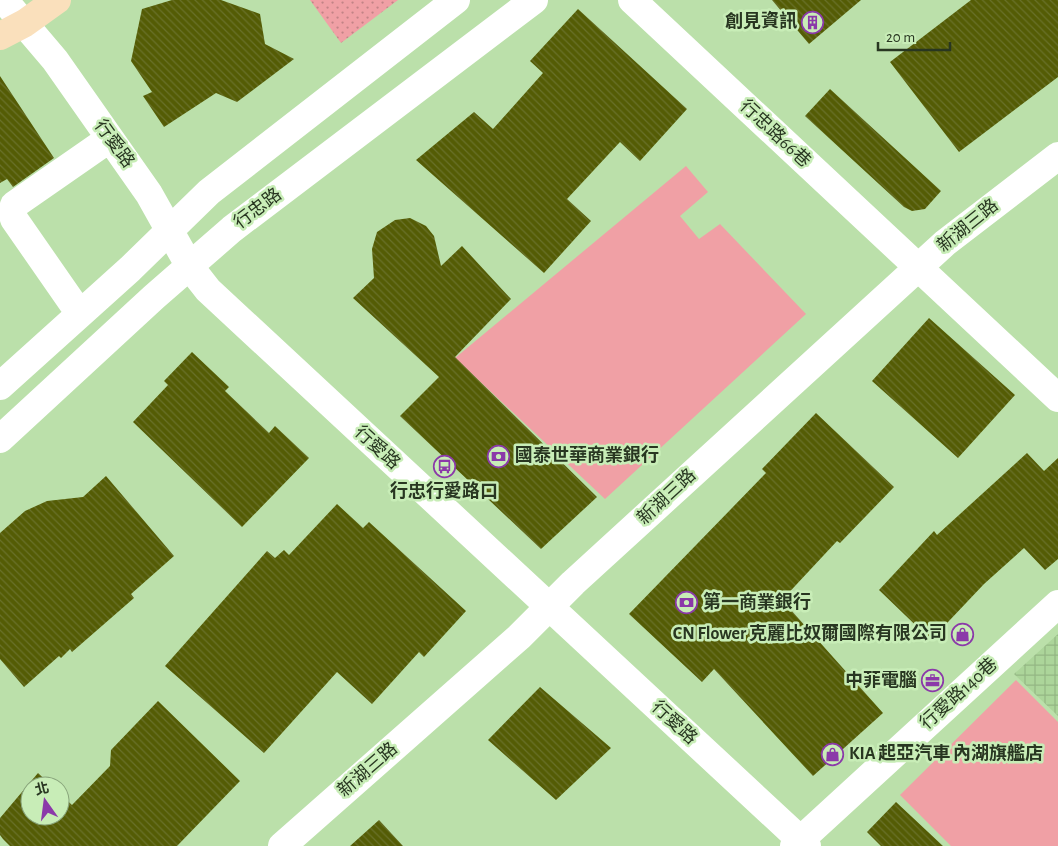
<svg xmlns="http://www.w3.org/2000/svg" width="1058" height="846" font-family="'Alegreya Sans','Noto Sans TC',sans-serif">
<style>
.industrial{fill:url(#industrial-grid)}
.green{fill:#f0a0a5}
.park{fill:url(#park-dots)}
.building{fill:url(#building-back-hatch)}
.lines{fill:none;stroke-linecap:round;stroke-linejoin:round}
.minor{stroke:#fff;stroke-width:28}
.major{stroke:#fae0bc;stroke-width:28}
.labels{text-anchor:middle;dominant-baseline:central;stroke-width:5;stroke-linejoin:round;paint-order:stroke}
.poi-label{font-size:18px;font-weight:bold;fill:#283621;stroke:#c8edb7;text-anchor:end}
.street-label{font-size:18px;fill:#283621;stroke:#c8edb7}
</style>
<defs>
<pattern id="industrial-grid" width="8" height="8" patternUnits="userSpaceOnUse" patternTransform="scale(1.25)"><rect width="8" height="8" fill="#acd59a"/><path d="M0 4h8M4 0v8" fill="none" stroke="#94b784"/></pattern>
<pattern id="park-dots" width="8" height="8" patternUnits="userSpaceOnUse" patternTransform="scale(1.25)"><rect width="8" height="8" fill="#f0a0a5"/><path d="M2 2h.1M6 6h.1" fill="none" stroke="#c28386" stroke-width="1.8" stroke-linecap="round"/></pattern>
<pattern id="building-back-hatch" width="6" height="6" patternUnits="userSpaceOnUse" patternTransform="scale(1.25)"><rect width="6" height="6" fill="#545c05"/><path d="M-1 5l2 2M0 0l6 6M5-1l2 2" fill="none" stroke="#69712a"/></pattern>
</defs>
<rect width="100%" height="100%" fill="#bbe0aa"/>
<path class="industrial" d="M 1058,634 L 1058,716 L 1014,674 Z"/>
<path class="green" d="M 686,166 L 708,192 L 680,216 L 699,239 L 720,224 L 806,314 L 605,499 L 455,358 Z
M 1016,680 L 1058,722 L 1058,846 L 951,846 L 900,795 Z"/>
<path class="park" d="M 310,0 L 398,0 L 341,43 Z"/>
<path class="building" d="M 172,0 L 221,0 L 260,14 L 265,44 L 294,59 L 237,102 L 216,93 L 164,127 L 143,96 L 152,92 L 131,61 L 142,9 Z
M 772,0 L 861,0 L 809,44 Z
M 971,0 L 1058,0 L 1058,77 L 959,152 L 890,62 Z
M 578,9 L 687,109 L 640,161 L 620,142 L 567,199 L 591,221 L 544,273 L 416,160 L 474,112 L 493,129 L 543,73 L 530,61 Z
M 0,76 L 54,158 L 13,187 L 7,179 L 0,183 Z
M 830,89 L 941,191 L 925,209 L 912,211 L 904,207 L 805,116 Z
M 410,218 L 426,226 L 434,236 L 441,266 L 462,246 L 511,299 L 455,357 L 597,497 L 541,549 L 400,416 L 439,377 L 353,298 L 374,278 L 372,249 L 377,232 L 395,220 Z
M 929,318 L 1015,395 L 958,458 L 872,381 Z
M 192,352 L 229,387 L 225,391 L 269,433 L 275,426 L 309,458 L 242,527 L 133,422 L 168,385 L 164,381 Z
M 816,413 L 894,487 L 840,543 L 837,541 L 782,600 L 883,713 L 813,776 L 714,669 L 702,682 L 629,614 L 766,473 L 762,469 Z
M 1027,453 L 1044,471 L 1058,458 L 1058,559 L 1045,570 L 1024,548 L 984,584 L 931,640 L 879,590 L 934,531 L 937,535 Z
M 106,476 L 174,556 L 131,594 L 134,598 L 72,652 L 70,649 L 61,658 L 59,656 L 24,687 L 0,659 L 0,533 L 25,511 L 47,501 L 83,497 Z
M 337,504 L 363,528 L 369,522 L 466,611 L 424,657 L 419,652 L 372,704 L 337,672 L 264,753 L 165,666 L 267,551 L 275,558 L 284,550 L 289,555 Z
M 540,687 L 611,748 L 556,800 L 488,740 Z
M 158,701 L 240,781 L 177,846 L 10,846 L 3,839 L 0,835 L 0,818 L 38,773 L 52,786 L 30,786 L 30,816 L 60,816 L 60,794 L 72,805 L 110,766 L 111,750 Z
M 896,802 L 943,846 L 881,846 L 867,832 Z
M 379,820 L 403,846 L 350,846 Z"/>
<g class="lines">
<path class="minor" d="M 4,0 L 55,60 L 149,194 L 190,267 L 208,290 L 807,846
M 632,0 L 1058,398
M 80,314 L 14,219 L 12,212 L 14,205 L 109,139
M 0,386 L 130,269 L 209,192 L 456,0
M 0,439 L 154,297 L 232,229 L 534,0
M 282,846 L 519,637 L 573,583 L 945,243 L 1058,156
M 794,846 L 1058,604"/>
<path class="major" d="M 0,36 L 25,23 L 57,0"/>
</g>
<defs>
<symbol id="building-ring" viewBox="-11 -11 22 22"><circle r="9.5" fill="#c8edb7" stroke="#8b39a9" stroke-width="1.5"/><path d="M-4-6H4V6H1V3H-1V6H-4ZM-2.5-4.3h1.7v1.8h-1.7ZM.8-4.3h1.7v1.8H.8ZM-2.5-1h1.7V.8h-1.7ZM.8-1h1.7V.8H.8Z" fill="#8b39a9"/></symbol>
<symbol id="bank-ring" viewBox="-11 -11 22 22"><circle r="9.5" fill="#c8edb7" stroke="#8b39a9" stroke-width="1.5"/><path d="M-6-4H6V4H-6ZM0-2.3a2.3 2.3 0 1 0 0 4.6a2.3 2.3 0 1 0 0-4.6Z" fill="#8b39a9"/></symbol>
<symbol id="bus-ring" viewBox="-11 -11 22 22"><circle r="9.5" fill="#c8edb7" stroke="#8b39a9" stroke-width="1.5"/><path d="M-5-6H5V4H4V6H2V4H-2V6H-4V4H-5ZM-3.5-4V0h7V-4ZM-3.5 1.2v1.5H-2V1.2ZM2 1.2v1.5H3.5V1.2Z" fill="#8b39a9"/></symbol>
<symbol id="shop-ring" viewBox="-11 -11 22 22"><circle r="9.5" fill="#c8edb7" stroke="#8b39a9" stroke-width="1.5"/><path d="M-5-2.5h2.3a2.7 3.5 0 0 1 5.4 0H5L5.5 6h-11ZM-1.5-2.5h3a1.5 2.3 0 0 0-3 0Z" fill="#8b39a9"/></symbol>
<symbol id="office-ring" viewBox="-11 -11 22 22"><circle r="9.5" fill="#c8edb7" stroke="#8b39a9" stroke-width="1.5"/><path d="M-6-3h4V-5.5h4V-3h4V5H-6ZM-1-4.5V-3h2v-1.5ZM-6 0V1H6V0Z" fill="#8b39a9"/></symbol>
</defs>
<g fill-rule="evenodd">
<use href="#building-ring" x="800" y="10" width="25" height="25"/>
<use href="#bank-ring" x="486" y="444" width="25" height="25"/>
<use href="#bus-ring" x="432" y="454" width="25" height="25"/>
<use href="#bank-ring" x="674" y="590" width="25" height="25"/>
<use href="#shop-ring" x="950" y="622" width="25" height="25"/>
<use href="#office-ring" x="920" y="668" width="25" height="25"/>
<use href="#shop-ring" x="820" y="742" width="25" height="25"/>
</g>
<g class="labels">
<g class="poi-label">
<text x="797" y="22">創見資訊</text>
<text x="515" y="456" text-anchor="start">國泰世華商業銀行</text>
<text x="444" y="492" text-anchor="middle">行忠行愛路口</text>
<text x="703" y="603" text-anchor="start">第一商業銀行</text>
<text x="947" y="634">CN Flower 克麗比奴爾國際有限公司</text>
<text x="917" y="681">中菲電腦</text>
<text x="849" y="754" text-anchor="start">KIA 起亞汽車 內湖旗艦店</text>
</g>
<g class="street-label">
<text transform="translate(775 134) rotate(43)">行忠路66巷</text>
<text transform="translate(114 144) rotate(54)">行愛路</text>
<text transform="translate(258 209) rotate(-37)">行忠路</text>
<text transform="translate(968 226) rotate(-39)">新湖三路</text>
<text transform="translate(377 448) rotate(43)">行愛路</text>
<text transform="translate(667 497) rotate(-43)">新湖三路</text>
<text transform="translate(959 694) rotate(-42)">行愛路140巷</text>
<text transform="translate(674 723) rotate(43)">行愛路</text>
<text transform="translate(368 770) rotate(-41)">新湖三路</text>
</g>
</g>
<g transform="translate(45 801) rotate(346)"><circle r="24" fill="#c8edb7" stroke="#88a47b"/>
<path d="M0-4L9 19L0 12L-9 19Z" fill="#8b39a9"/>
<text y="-8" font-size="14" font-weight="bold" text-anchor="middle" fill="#283621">北</text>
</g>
<path d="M878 42v8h72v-8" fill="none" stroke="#283621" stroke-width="2.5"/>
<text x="886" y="42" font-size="15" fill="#283621" stroke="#c8edb7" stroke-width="4" paint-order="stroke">20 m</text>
</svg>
